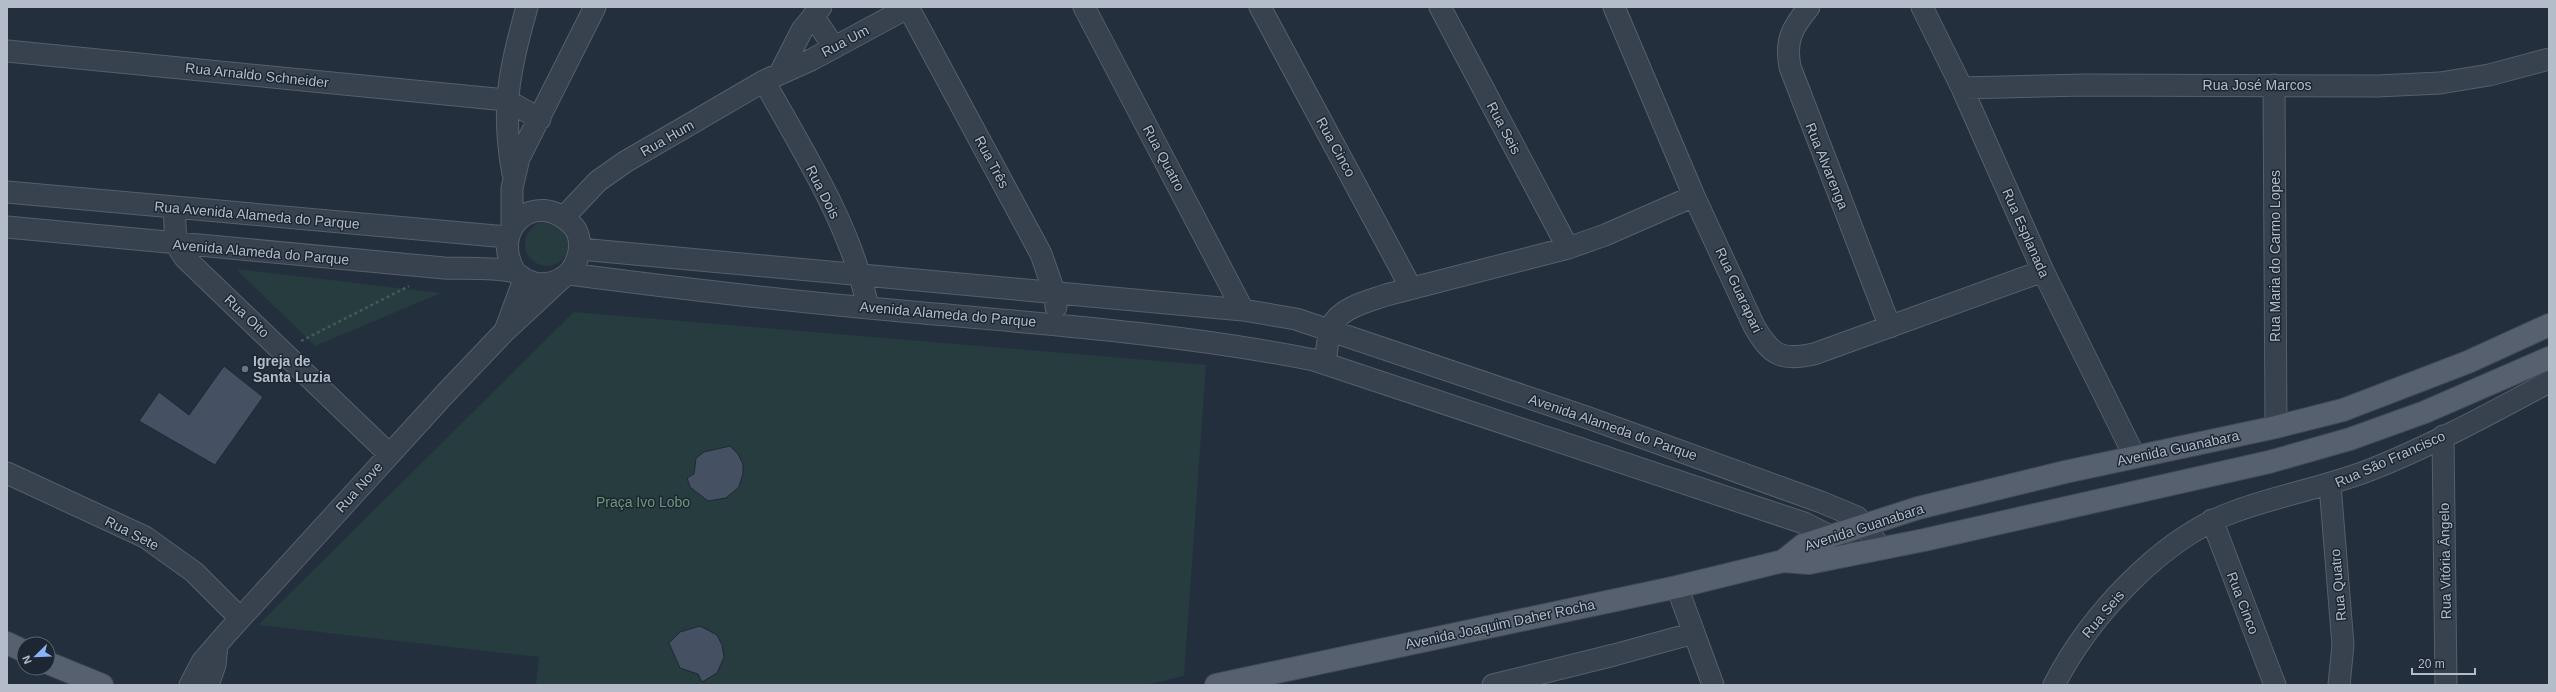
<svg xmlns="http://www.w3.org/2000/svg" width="2556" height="692" font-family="Arial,sans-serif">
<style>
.green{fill:#263c3f}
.building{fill:#455162;stroke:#1f2835}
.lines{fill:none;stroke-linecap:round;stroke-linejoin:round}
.minor-casing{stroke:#565f6c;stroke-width:23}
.major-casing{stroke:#414a57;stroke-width:24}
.path{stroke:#44595c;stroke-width:2.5;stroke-dasharray:3 3;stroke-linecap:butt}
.minor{stroke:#38414e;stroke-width:21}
.major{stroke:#56606e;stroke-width:22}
.worship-dot{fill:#6b7280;stroke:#1d2633;stroke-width:1.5}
.labels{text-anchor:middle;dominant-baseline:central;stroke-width:3;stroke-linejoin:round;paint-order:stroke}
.street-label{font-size:14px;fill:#b4bcc9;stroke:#1d2633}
.poi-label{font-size:14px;font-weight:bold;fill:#b4bcc9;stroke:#1d2633;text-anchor:start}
.park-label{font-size:14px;fill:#6b9a76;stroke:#1d2633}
</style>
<rect width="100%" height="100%" fill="#242f3e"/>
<path class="green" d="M525 244a22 22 0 1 1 44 0a22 22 0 1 1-44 0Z
M 236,269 L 441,293 L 315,346 Z
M 574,312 L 1206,365 L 1184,676 L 1146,685 L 536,685 L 539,657 L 258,625 Z"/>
<path class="building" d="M 224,366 L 263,397 L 215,465 L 139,421 L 159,392 L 189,415 Z
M 730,446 L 738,454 L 743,464 L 743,473 L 739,487 L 726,498 L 708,501 L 690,487 L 687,478 L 694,474 L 696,458 L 704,452 Z
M 700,626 L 717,635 L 722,645 L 724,657 L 717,673 L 702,682 L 698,674 L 680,668 L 669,643 L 680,632 Z"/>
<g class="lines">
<defs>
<path id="minor" d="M 908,7 L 1041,254 L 1055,294 L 1056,307
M 1084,7 L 1243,310
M 1260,7 L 1411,288
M 1440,7 L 1568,248
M 1614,7 L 1694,196 L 1754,326 C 1771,355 1780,361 1814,354 L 2043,271
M 1809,7 C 1792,28 1785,40 1790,67 L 1890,327
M 1922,7 L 1962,88 L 2043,271 L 2135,457
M 813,16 L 834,47
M 7,51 L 506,100 L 540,119
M 780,73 L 802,30 L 821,7
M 764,81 C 804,153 852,227 868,308
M 2274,85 L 2276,427
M 1962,88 L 2084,85 L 2377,86 L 2440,83 L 2489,75 L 2549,59
M 513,174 C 501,109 509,70 527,7
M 7,192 L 507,237
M 174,207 L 176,244 L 185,258 L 389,454
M 564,217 L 598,181 L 625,162 L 764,81 L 811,60 L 909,7
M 512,226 L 512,188 L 519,158 L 595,7
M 7,227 L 444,268 C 463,269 496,267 514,272 C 518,273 522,278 526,280 C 548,290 572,279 578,256 C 581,246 580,232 572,225 C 536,188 489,228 515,272
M 580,249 L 1243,310 L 1296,319 L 1586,417 L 1821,502 L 1857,517 L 1881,548
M 569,274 C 669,287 768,299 869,308 C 1017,322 1167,331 1314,360 L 1804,523 L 1826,534 L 1837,548
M 506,328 L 524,280
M 1325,363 C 1327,352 1327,337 1332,326 C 1339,308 1369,301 1386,295 L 1568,248 L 1605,235 L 1694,196
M 2443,436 L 2446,685
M 7,473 L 145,537 L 194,572 L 240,618
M 2330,485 L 2343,645 L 2339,685
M 2212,520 L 2275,685
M 1694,633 L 1713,685
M 190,685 L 202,662 L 227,633 L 444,395 L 505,331 L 560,280
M 208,685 L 215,665 L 217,645
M 1493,685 L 1614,655 L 1694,633 L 1677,587
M 2054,685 C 2090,615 2162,537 2236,511 C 2280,495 2326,487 2370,470 C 2431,446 2491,413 2549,382"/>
<path id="major" d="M 1783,561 L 1803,545 L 1918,508 L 2065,472 L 2276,427 L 2343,410 L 2468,362 L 2549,325
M 7,643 L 24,651
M 48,663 L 102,685
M 1216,685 L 1677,587 L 1783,561 L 1809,563 L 1924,540 L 2269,462 L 2350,439 L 2425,412 L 2549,358"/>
</defs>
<use href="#minor" class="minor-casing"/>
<use href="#major" class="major-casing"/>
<path class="path" d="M 301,341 L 409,286"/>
<use href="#minor" class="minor"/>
<use href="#major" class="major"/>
</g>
<circle class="worship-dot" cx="245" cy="369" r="4"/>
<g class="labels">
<g class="street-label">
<text transform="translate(845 41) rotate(-28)">Rua Um</text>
<text transform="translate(257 75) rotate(6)">Rua Arnaldo Schneider</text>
<text x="2257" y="85">Rua José Marcos</text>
<text transform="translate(1504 128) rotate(62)">Rua Seis</text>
<text transform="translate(667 138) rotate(-30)">Rua Hum</text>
<text transform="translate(1336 147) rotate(61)">Rua Cinco</text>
<text transform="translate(1164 158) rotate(62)">Rua Quatro</text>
<text transform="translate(992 162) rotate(62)">Rua Três</text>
<text transform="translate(1827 166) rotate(68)">Rua Alvarenga</text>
<text transform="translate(823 192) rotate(63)">Rua Dois</text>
<text transform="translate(257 215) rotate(5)">Rua Avenida Alameda do Parque</text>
<text transform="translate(2026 233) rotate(66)">Rua Esplanada</text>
<text transform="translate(261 252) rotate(5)">Avenida Alameda do Parque</text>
<text transform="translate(2275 256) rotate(-90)">Rua Maria do Carmo Lopes</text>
<text transform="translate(1739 290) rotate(65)">Rua Guarapari</text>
<text transform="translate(948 314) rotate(5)">Avenida Alameda do Parque</text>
<text transform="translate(247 316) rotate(43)">Rua Oito</text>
<text transform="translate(1613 427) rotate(19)">Avenida Alameda do Parque</text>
<text transform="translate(2178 448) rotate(-12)">Avenida Guanabara</text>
<text transform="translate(2390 459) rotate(-24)">Rua São Francisco</text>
<text transform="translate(359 487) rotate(-48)">Rua Nove</text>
<text transform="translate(1864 527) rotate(-18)">Avenida Guanabara</text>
<text transform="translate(132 533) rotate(27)">Rua Sete</text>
<text transform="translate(2445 561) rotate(-91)">Rua Vitória Ângelo</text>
<text transform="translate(2338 585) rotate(-95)">Rua Quatro</text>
<text transform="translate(2243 603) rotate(69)">Rua Cinco</text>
<text transform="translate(2103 614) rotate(-50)">Rua Seis</text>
<text transform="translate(1500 624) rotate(-12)">Avenida Joaquim Daher Rocha</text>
</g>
<g class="poi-label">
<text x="253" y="361">Igreja de<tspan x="253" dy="16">Santa Luzia</tspan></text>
</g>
<g class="park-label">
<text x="643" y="502">Praça Ivo Lobo</text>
</g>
</g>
<rect width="2556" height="692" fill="none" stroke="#b4bcc9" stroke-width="16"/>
<g transform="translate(36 656) rotate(247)"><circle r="19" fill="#1d2633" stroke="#59626f"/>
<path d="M0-3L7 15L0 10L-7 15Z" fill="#8ab4f8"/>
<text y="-6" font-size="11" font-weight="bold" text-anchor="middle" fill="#b4bcc9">N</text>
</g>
<path d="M2412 668v6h63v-6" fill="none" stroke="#b4bcc9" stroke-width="2"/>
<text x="2418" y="668" font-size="12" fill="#b4bcc9" stroke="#1d2633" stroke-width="3" paint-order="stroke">20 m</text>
</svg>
